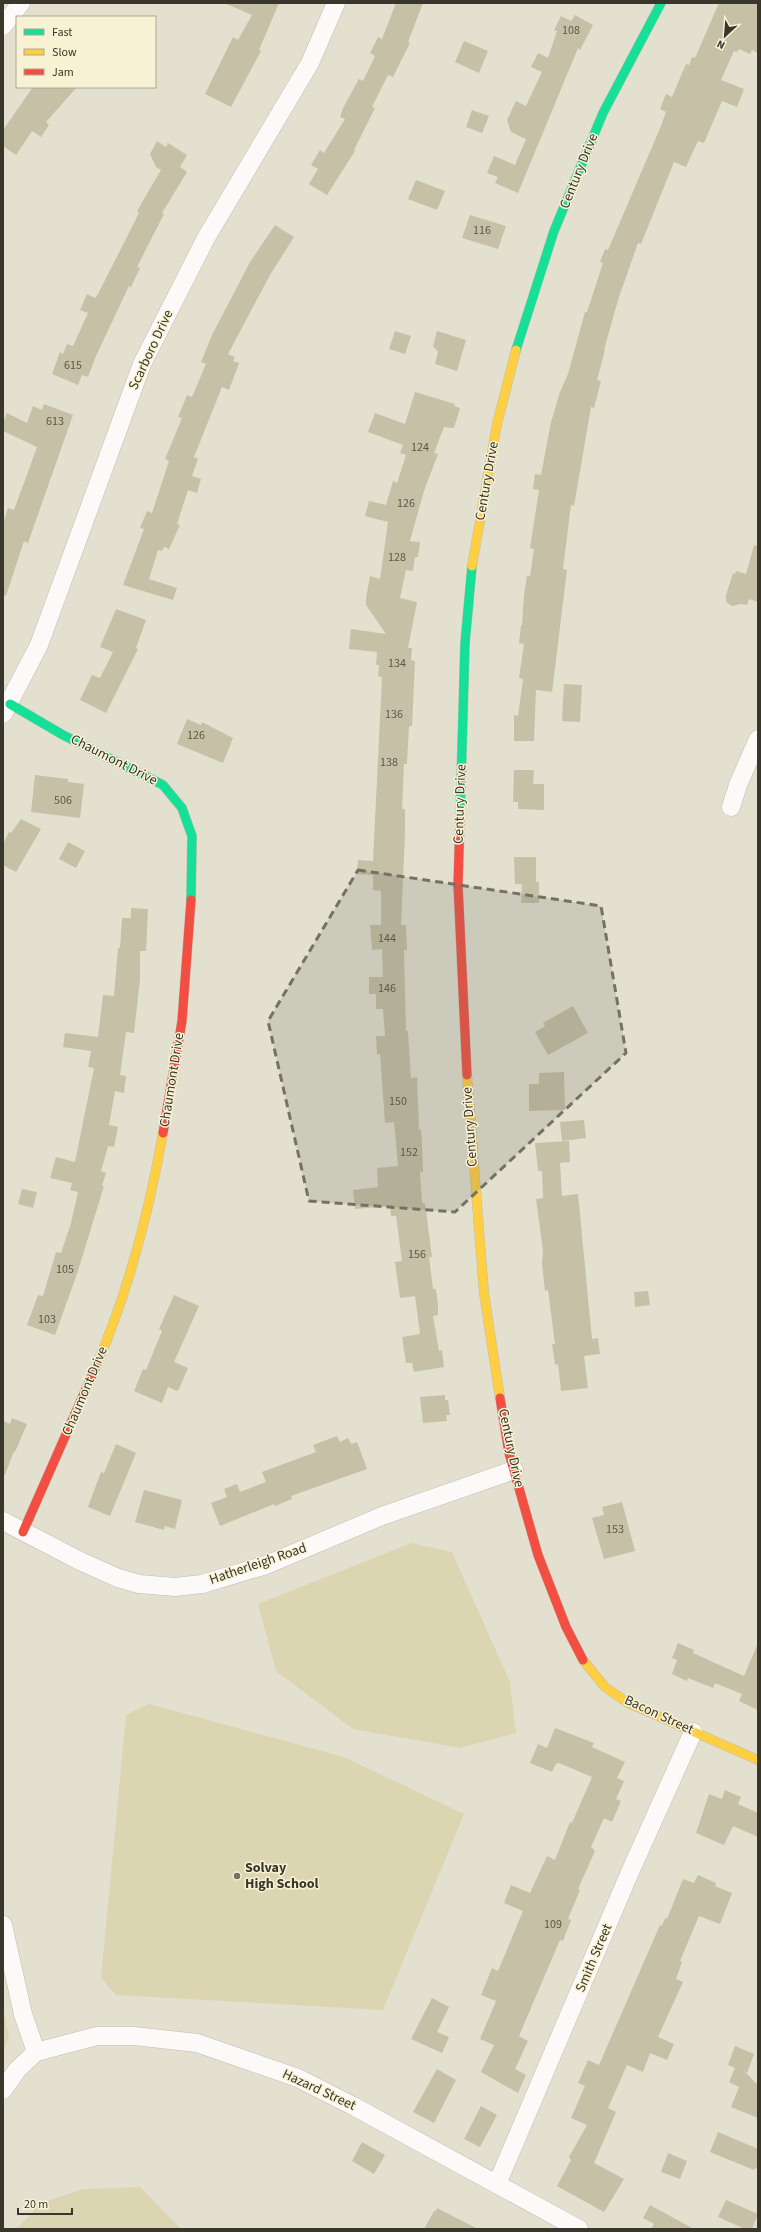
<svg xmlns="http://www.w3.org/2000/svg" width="761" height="2232" font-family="'Source Sans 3',sans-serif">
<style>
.green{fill:#dcd5b1}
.building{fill:#c5c0a6}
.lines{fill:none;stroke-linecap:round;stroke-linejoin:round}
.street-casing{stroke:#c0bdb1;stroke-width:19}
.fast-casing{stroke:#c0bdb1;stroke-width:10}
.slow-casing{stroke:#c0bdb1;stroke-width:10}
.jam-casing{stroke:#c0bdb1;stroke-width:10}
.street{stroke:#fbfaf8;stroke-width:18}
.fast{stroke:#16e098;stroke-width:9}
.slow{stroke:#ffcf43;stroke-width:9}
.jam{stroke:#f24e42;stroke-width:9}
.marked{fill:#747265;fill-opacity:0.2;stroke:#747265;stroke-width:3;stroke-dasharray:8 5;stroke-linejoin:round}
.poi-dot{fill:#747265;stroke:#f8f2d5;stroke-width:1.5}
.labels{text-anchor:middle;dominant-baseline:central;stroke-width:3;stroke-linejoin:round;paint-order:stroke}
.number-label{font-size:12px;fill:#5c584a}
.street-label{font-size:14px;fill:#39362b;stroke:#f8f2d5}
.poi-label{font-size:14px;font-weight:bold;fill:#39362b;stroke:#f8f2d5;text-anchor:start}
</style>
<rect width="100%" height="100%" fill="#e3e0d0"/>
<path class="green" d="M 411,1543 L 452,1552 L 510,1682 L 516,1733 L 460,1748 L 353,1729 L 276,1671 L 258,1604 Z
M 149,1704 L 344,1757 L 464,1814 L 383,2010 L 116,1995 L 101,1978 L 126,1715 Z
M 3,2009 L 9,2037 L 3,2051 Z
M 140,2187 L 181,2229 L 17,2229 L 41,2203 L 84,2189 Z"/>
<path class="building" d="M 224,3 L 279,3 L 259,50 L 261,51 L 231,107 L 205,94 L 233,37 L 238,40 L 252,15 Z
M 396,3 L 423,3 L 408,42 L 410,43 L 393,77 L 388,75 L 372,107 L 375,108 L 354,150 L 355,151 L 327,195 L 309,184 L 318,169 L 311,165 L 320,150 L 324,153 L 345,119 L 340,117 L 343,108 L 359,79 L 363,81 L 375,56 L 370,53 L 378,37 L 382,39 Z
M 719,3 L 758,3 L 758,53 L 752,50 L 750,54 L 739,49 L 737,52 L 734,51 L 721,80 L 744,89 L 737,107 L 722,101 L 704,143 L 698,141 L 686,167 L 674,162 L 641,244 L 638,243 L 618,300 L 604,350 L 605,350 L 597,380 L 601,381 L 594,408 L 591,407 L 574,506 L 571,505 L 563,569 L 567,570 L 552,692 L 536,690 L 534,741 L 514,741 L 514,715 L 518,716 L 523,679 L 519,678 L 524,644 L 519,643 L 521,625 L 522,625 L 524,595 L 527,576 L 530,576 L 534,549 L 530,548 L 539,490 L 533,489 L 535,474 L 541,475 L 551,422 L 560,392 L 568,374 L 585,312 L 587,312 L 603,263 L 600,262 L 605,249 L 608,250 L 661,126 L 666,112 L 660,109 L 666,94 L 672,97 L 686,64 L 689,65 L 692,57 L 695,58 Z
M 575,15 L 593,25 L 580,50 L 578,48 L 518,193 L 495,183 L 498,177 L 487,173 L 494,156 L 515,165 L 526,139 L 511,132 L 507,120 L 516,101 L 526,106 L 542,72 L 531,67 L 538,53 L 548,58 L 557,31 L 554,30 L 561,16 L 571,21 Z
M 464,41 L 488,51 L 479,73 L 455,62 Z
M 33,87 L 77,87 L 46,122 L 49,125 L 41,137 L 32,131 L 16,155 L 3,146 L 3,130 Z
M 472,110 L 489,116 L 482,133 L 466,127 Z
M 157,141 L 166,147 L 168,143 L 187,155 L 180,167 L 187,172 L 162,213 L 164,214 L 137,267 L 140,268 L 131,287 L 129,286 L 96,356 L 88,377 L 82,375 L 78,385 L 52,374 L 60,352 L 63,354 L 67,344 L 73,346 L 88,313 L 80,310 L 87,294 L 95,298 L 98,294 L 139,213 L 137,211 L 161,170 L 156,167 L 150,154 Z
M 416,180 L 445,191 L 437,210 L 408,199 Z
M 470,215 L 506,226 L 498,249 L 462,238 Z
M 275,225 L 294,237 L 270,275 L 228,354 L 235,357 L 233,361 L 239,363 L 229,390 L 222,387 L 194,457 L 198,459 L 192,476 L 201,479 L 197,493 L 188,490 L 177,524 L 180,525 L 169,549 L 164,547 L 162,551 L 158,550 L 149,579 L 177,588 L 173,600 L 123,585 L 144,529 L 140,528 L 147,511 L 152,513 L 169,461 L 165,459 L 182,418 L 178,417 L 187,395 L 192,397 L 206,364 L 201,362 L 212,335 L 250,262 Z
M 395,331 L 411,336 L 405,354 L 389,349 Z
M 437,331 L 466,340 L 457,371 L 435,364 L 438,352 L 433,346 Z
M 415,392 L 455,404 L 454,406 L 460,408 L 454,428 L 444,427 L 434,453 L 438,454 L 424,491 L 410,541 L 420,542 L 418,557 L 415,557 L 413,571 L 406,570 L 400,598 L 417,602 L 408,648 L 412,648 L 411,660 L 415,661 L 412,726 L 409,726 L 407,764 L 404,764 L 402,809 L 405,809 L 405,833 L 401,925 L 406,925 L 407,950 L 404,950 L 406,1031 L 408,1031 L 411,1078 L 417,1077 L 419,1130 L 421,1129 L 422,1144 L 423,1172 L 420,1172 L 422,1203 L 425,1203 L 432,1257 L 429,1257 L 433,1289 L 436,1289 L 438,1306 L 438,1315 L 433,1316 L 439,1351 L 442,1350 L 444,1367 L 414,1372 L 412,1363 L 406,1363 L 402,1337 L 420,1334 L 415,1296 L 400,1298 L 395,1262 L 402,1261 L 396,1216 L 391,1216 L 390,1206 L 355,1209 L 353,1190 L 378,1187 L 377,1168 L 398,1166 L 394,1122 L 385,1123 L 380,1054 L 377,1055 L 376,1036 L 385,1036 L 383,1009 L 376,1009 L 376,994 L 369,994 L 369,977 L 383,977 L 382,949 L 372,950 L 370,925 L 381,925 L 381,891 L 373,890 L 373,875 L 357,874 L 358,860 L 373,861 L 382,677 L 378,676 L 379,665 L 376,665 L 377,652 L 349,649 L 351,629 L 386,634 L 366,605 L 366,598 L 370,576 L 380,579 L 388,522 L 365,516 L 369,501 L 386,505 L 393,481 L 397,483 L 406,455 L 400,453 L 403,445 L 368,432 L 375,413 L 405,424 Z
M 44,404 L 73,415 L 28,543 L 24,541 L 6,596 L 3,595 L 3,523 L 8,508 L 14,510 L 37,447 L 3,431 L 3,423 L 7,413 L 27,423 L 33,406 L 42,410 Z
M 754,545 L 758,546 L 758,602 L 749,599 L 747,605 L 741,604 L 732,606 L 726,602 L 726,595 L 733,573 L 735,574 L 736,571 L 746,574 Z
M 116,609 L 146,620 L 136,648 L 138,649 L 106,713 L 80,700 L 92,675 L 100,678 L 113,652 L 100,647 Z
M 564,684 L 582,685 L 580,722 L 562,721 Z
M 187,719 L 201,725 L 202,722 L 233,738 L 223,763 L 177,744 Z
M 514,770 L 534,770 L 533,784 L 544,784 L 544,810 L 518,809 L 518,802 L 513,802 Z
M 35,775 L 68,779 L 68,782 L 84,784 L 80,818 L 31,812 Z
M 21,819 L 41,829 L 16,872 L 3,865 L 3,844 L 9,832 L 11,833 Z
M 68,842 L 85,851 L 76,868 L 59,859 Z
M 514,857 L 536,857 L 536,882 L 539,882 L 539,903 L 521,903 L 522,884 L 515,884 Z
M 131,908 L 148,909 L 146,951 L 140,951 L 140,979 L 134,1033 L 126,1032 L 120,1075 L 126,1076 L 124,1093 L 115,1091 L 109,1125 L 118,1127 L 114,1147 L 108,1146 L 101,1171 L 106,1173 L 102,1186 L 104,1186 L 77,1274 L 55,1335 L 27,1325 L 38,1295 L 43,1296 L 56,1252 L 61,1253 L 71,1223 L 78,1192 L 70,1190 L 72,1183 L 50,1178 L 56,1157 L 75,1162 L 94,1068 L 88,1067 L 91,1051 L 63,1047 L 65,1033 L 98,1037 L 103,995 L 114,996 L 118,948 L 120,948 L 122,918 L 131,918 Z
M 573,1006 L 588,1033 L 548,1055 L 535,1032 L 545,1026 L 543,1023 Z
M 564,1072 L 565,1110 L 529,1111 L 529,1084 L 539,1084 L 539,1073 Z
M 584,1120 L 586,1138 L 562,1141 L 560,1122 Z
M 569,1141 L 570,1162 L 560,1163 L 562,1196 L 578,1194 L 592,1339 L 598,1338 L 600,1354 L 584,1356 L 588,1388 L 561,1391 L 558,1364 L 555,1365 L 552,1344 L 555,1344 L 548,1290 L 545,1291 L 542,1264 L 543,1251 L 536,1199 L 543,1198 L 542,1171 L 538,1171 L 535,1143 Z
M 22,1189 L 37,1192 L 33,1208 L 18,1204 Z
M 648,1291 L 650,1305 L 635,1307 L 634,1292 Z
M 174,1295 L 199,1306 L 174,1362 L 188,1368 L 179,1389 L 177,1391 L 168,1387 L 162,1403 L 134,1391 L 143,1369 L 146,1370 L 162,1331 L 159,1329 Z
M 445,1395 L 445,1400 L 448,1400 L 450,1415 L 446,1415 L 447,1421 L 423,1423 L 420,1397 Z
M 12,1418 L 27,1424 L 15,1452 L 14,1451 L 5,1475 L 3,1475 L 3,1421 L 10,1424 Z
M 337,1436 L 340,1442 L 348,1438 L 351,1444 L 357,1442 L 367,1469 L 291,1496 L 292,1499 L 275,1506 L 274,1504 L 220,1526 L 211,1503 L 227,1497 L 224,1489 L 237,1484 L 240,1492 L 266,1482 L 262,1472 L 316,1452 L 313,1445 Z
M 116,1444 L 136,1453 L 110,1516 L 88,1507 L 101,1472 L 104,1473 Z
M 144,1490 L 182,1500 L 175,1529 L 165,1526 L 164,1530 L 135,1522 Z
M 622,1502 L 635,1551 L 604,1559 L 592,1518 L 604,1515 L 602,1507 Z
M 678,1643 L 694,1650 L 693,1653 L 744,1676 L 758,1643 L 758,1710 L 739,1701 L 742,1694 L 715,1683 L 713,1688 L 688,1678 L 687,1681 L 672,1674 L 677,1660 L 672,1658 Z
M 555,1728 L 594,1743 L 592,1747 L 625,1762 L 617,1778 L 624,1781 L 616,1799 L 621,1801 L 612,1822 L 604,1818 L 591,1847 L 595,1851 L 578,1889 L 580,1890 L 568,1919 L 571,1920 L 563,1941 L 560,1940 L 519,2036 L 528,2041 L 515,2069 L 526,2075 L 518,2093 L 481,2072 L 494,2045 L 480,2039 L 496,2001 L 481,1995 L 492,1968 L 498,1971 L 523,1911 L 504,1903 L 511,1885 L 530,1893 L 547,1856 L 555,1860 L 570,1822 L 572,1823 L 592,1777 L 559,1763 L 556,1764 L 552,1772 L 530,1763 L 538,1744 L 547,1748 Z
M 725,1790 L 741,1797 L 738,1804 L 758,1813 L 758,1837 L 733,1826 L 724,1845 L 696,1833 L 709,1794 L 722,1799 Z
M 698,1875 L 716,1883 L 715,1886 L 732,1893 L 720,1924 L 699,1916 L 680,1961 L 682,1962 L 676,1979 L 683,1982 L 658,2037 L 674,2044 L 667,2060 L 650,2053 L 643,2072 L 627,2065 L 608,2108 L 616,2112 L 594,2163 L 624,2179 L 604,2212 L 557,2186 L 571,2160 L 569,2157 L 587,2125 L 571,2118 L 585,2086 L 578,2083 L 588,2060 L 599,2065 L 660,1925 L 662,1926 L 665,1918 L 667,1919 L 683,1879 L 694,1883 Z
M 432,1998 L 449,2007 L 437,2032 L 449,2037 L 442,2053 L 411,2039 Z
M 735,2046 L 754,2054 L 747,2073 L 744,2071 L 758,2085 L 758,2118 L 731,2107 L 739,2087 L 729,2082 L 735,2068 L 728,2065 Z
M 437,2069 L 456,2080 L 434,2123 L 413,2112 Z
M 481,2106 L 497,2115 L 480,2147 L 464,2139 Z
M 718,2132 L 758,2149 L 758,2169 L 755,2168 L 754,2170 L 710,2152 Z
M 362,2142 L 385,2155 L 374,2174 L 352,2161 Z
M 668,2153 L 687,2161 L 680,2179 L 661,2172 Z
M 726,2200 L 758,2214 L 752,2229 L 745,2229 L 718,2217 Z
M 650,2205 L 694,2229 L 651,2229 L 654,2224 L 643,2218 Z
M 437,2208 L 478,2229 L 424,2229 L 434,2211 L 435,2212 Z"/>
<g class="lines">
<defs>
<path id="street" d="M 3,26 L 21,3
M 3,714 L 39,645 L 142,364 L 206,238 L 310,63 L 336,3
M 731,807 L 738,785 L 758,739
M 3,1521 L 80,1561 L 118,1578 L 139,1584 L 175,1587 L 202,1584 L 266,1565 L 382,1516 L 514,1470
M 3,1925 L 23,2014 L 36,2052
M 3,2090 L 17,2070 L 36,2052 L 97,2036 L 134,2036 L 197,2043 L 298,2078 L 355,2107 L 579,2229
M 497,2184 L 630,1872 L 693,1732"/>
<path id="fast" d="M 516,350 L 554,231 L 603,113 L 661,3
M 10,704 L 63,735 L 163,785 L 182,808 L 192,836 L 191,900
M 460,819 L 465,643 L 472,566"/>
<path id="slow" d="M 472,566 L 497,424 L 516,350
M 467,1075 L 484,1293 L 500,1398
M 97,1364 C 129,1290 149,1212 163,1133
M 583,1660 L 605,1687 L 628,1703 L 758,1760"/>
<path id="jam" d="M 460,819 L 458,885 L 467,1075
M 163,1133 L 182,1021 L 191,900
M 500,1398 L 509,1453 L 538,1555 L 566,1627 L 583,1660
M 23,1532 L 97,1364"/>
</defs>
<use href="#street" class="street-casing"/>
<use href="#fast" class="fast-casing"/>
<use href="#slow" class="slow-casing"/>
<use href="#jam" class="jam-casing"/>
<use href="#street" class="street"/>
<use href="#fast" class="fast"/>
<use href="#slow" class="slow"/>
<use href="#jam" class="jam"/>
</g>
<path class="marked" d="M 358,870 L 601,906 L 626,1053 L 455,1212 L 309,1201 L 268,1021 Z"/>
<circle class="poi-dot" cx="237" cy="1876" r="4"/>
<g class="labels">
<g class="number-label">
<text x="571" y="30">108</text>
<text x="482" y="230">116</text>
<text x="73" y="365">615</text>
<text x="55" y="421">613</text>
<text x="420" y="447">124</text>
<text x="406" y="503">126</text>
<text x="397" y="557">128</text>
<text x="397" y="663">134</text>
<text x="394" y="714">136</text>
<text x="196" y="735">126</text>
<text x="389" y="762">138</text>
<text x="63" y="800">506</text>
<text x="387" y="938">144</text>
<text x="387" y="988">146</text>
<text x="398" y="1101">150</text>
<text x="409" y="1152">152</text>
<text x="417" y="1254">156</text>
<text x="65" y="1269">105</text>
<text x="47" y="1319">103</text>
<text x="615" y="1529">153</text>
<text x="553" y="1924">109</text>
</g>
<g class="street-label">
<text transform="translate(579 171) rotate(-68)">Century Drive</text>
<text transform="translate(151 350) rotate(-65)">Scarboro Drive</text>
<text transform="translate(487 481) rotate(-80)">Century Drive</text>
<text transform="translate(114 760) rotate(27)">Chaumont Drive</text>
<text transform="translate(460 804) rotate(-88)">Century Drive</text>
<text transform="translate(172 1080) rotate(-81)">Chaumont Drive</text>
<text transform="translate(470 1127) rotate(-94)">Century Drive</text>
<text transform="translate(85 1391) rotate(-67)">Chaumont Drive</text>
<text transform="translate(511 1448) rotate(78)">Century Drive</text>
<text transform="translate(258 1564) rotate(-19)">Hatherleigh Road</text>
<text transform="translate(659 1715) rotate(25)">Bacon Street</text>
<text transform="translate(594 1958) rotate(-67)">Smith Street</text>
<text transform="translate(319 2090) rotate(25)">Hazard Street</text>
</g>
<g class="poi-label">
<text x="245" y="1868">Solvay<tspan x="245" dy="16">High School</tspan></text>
</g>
</g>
<rect width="761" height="2232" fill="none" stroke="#39362b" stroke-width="8"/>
<rect x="16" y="16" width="140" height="72" fill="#f8f2d5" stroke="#aca791"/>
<rect x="24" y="29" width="20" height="6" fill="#16e098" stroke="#aca791"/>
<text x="52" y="36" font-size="12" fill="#39362b">Fast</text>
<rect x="24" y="49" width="20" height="6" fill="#ffcf43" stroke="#aca791"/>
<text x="52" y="56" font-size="12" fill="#39362b">Slow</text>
<rect x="24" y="69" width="20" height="6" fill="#f24e42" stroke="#aca791"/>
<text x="52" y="76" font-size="12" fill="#39362b">Jam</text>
<g transform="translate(725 36) rotate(206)" stroke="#f8f2d5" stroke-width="3" paint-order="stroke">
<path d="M0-3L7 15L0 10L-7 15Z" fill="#39362b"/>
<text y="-6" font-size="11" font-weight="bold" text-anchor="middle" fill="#39362b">N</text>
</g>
<path d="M18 2208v6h54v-6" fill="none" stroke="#39362b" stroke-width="2"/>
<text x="24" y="2208" font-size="12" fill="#39362b" stroke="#f8f2d5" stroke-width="3" paint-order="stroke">20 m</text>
</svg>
